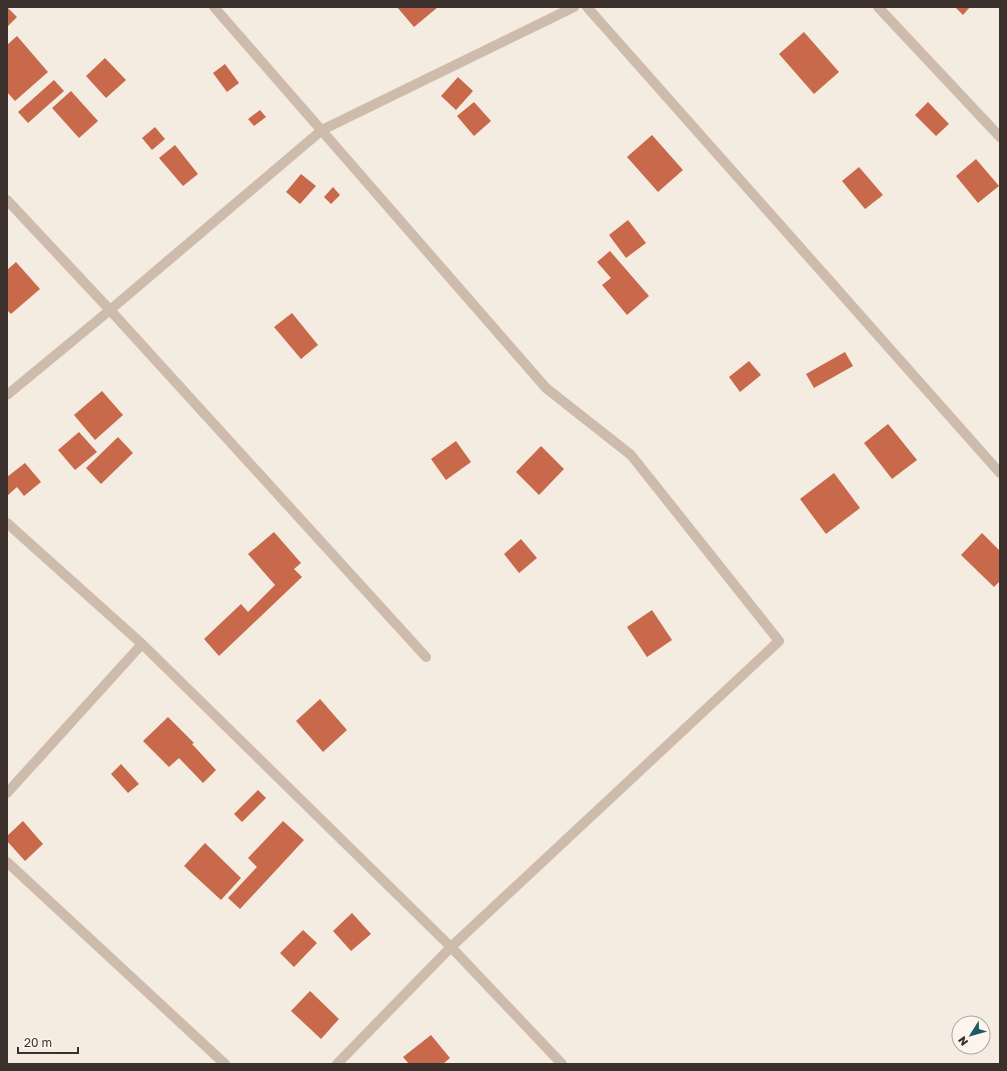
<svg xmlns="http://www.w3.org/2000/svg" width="1007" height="1071" font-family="'Golos Text',sans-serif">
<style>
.building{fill:#c8694b}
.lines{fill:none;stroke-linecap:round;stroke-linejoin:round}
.minor{stroke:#cdbbac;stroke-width:10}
</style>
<rect width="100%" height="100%" fill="#f4ebe1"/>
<path class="building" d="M 7,7 L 17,17 L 7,27 Z
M 397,7 L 438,7 L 414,27 Z
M 955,7 L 970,7 L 963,15 Z
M 804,32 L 839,72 L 814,94 L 779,54 Z
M 17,36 L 48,72 L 15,101 L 7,92 L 7,45 Z
M 105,58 L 126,80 L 106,98 L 86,76 Z
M 225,64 L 239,83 L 227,92 L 213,73 Z
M 458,77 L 473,91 L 456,110 L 441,96 Z
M 54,80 L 64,91 L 28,123 L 18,112 Z
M 71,91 L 98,121 L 79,138 L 52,108 Z
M 474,102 L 491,121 L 474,136 L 457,116 Z
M 928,102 L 949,124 L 936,136 L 915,115 Z
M 260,110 L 266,117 L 254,126 L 248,119 Z
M 155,127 L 165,139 L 152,150 L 142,138 Z
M 652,135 L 683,170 L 658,192 L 627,157 Z
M 175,145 L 198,174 L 183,186 L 159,158 Z
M 976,159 L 999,186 L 978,203 L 956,176 Z
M 859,167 L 883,195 L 865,209 L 842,181 Z
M 301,174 L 316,186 L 300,204 L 286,192 Z
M 333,187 L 340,195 L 331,204 L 324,197 Z
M 628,220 L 646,243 L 626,258 L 609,235 Z
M 610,251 L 649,296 L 627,315 L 602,285 L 611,278 L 597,262 Z
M 16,262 L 40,289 L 11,314 L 7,310 L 7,270 Z
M 292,313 L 318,345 L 301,359 L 274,327 Z
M 845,352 L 853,366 L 814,388 L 806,374 Z
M 749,361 L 761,375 L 740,392 L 729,377 Z
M 102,391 L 123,415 L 95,440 L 74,415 Z
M 888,424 L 917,460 L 892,479 L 864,443 Z
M 79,432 L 97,452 L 75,470 L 58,450 Z
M 118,437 L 133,453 L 101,484 L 86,468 Z
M 456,441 L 471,462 L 446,480 L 431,459 Z
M 541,446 L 564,469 L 539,495 L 516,472 Z
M 25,463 L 41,482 L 24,496 L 17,487 L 7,496 L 7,477 Z
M 834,473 L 860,508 L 826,534 L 800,499 Z
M 274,532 L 301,563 L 294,569 L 302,577 L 219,656 L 204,639 L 241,604 L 248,612 L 275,585 L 248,554 Z
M 982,533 L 1000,551 L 1000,581 L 994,587 L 961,555 Z
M 521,539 L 537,558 L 519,573 L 504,554 Z
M 652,610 L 672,640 L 647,657 L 627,627 Z
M 320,699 L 347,730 L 323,752 L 296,721 Z
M 168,717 L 194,743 L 192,744 L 216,770 L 203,783 L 179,758 L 169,767 L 143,741 Z
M 121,764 L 139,784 L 128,793 L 111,774 Z
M 258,790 L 266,798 L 242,822 L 234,814 Z
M 23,821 L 43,844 L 25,861 L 7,841 L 7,836 Z
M 283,821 L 304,840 L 240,909 L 228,898 L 257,867 L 248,858 Z
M 205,843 L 241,878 L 221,900 L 184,866 Z
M 352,913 L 371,934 L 351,951 L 333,931 Z
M 303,930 L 317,943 L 294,967 L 280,953 Z
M 310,991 L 339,1019 L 321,1039 L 291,1011 Z
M 431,1035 L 450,1058 L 443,1064 L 409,1064 L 403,1057 Z"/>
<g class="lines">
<path class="minor" d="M 214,7 L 546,388 L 631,455 L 779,641 L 451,947 L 337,1064
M 587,7 L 1000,473
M 878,7 L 1000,137
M 7,200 L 110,310 L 426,657
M 7,395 L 110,310 L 322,130 L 574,7
M 7,523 L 142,644 L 451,947 L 562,1064
M 7,793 L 142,644
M 7,862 L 225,1064"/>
</g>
<rect width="1007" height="1071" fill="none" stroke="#3b302b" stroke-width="16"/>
<g transform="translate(971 1035) rotate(233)"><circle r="19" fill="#fbf5ee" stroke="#aea6a0"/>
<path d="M0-3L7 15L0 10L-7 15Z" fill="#1f5a5e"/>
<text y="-6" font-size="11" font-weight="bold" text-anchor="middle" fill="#3b302b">N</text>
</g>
<path d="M18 1047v6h60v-6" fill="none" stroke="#3b302b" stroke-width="2"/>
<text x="24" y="1047" font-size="12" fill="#3b302b" stroke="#fbf5ee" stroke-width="3" paint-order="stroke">20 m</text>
</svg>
